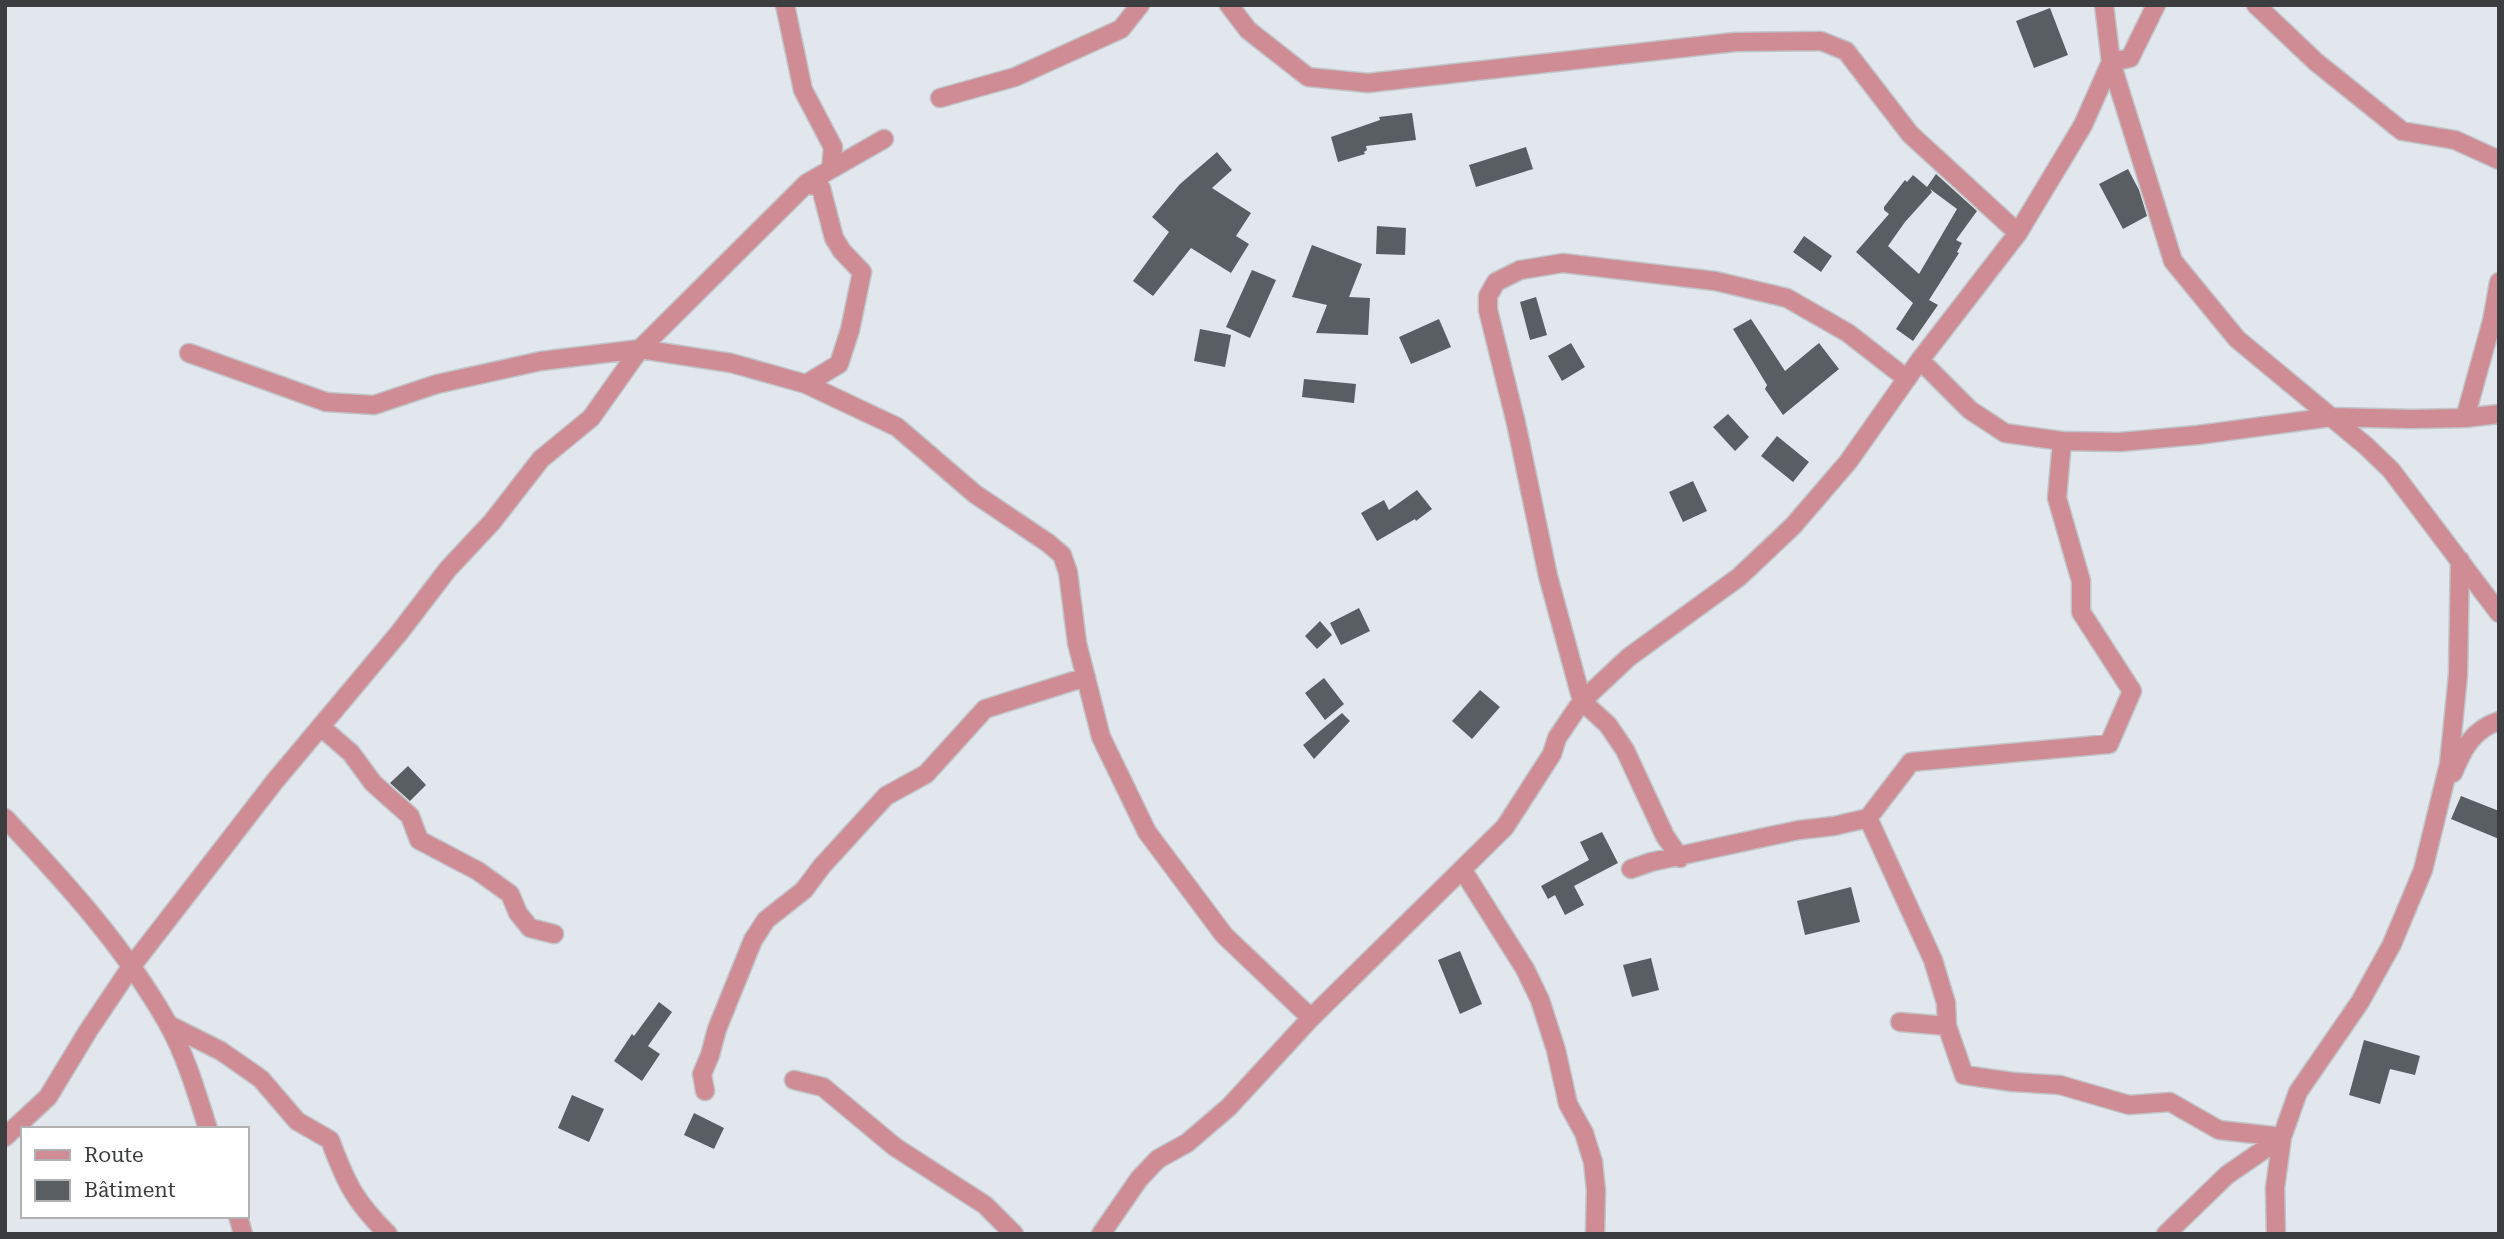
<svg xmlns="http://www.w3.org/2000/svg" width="2504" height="1239" font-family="'Roboto Serif',serif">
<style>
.building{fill:#595e62;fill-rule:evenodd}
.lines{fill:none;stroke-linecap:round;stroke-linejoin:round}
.minor-casing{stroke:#c0c5c9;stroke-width:21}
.minor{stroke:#d08c95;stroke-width:18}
</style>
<rect width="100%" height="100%" fill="#e1e7ec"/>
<path class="building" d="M 2050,8 L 2068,55 L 2034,68 L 2016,21 Z
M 1412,113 L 1416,140 L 1366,146 L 1367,150 L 1364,152 L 1365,154 L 1338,162 L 1331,137 L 1380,120 L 1379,117 Z
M 1526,147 L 1533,169 L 1476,187 L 1469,165 Z
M 1217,152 L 1232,170 L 1212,188 L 1251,213 L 1236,236 L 1249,244 L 1231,273 L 1191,248 L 1153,296 L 1133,281 L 1169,232 L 1152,217 L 1180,184 Z
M 2128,169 L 2139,190 L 2147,216 L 2123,229 L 2099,184 Z
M 1936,174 L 1977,211 L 1956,240 L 1962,243 L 1957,252 L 1959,253 L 1929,300 L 1938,305 L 1913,341 L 1896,329 L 1913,303 L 1856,252 L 1889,214 L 1884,210 L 1884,207 L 1905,180 L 1907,182 L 1913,175 L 1927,187 ZM 1930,189 L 1957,209 L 1919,274 L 1888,246 L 1905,222 L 1932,192 Z
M 1377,226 L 1406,228 L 1405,255 L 1376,254 Z
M 1804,236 L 1832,256 L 1821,272 L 1793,252 Z
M 1312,245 L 1362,264 L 1349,297 L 1370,298 L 1368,335 L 1316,333 L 1327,305 L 1292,297 Z
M 1252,270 L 1276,280 L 1250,338 L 1226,327 Z
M 1536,297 L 1547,335 L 1530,340 L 1520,302 Z
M 1439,319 L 1451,347 L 1411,364 L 1399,337 Z
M 1751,319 L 1785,371 L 1819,343 L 1839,369 L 1783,415 L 1765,389 L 1767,385 L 1733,329 Z
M 1200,329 L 1231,335 L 1225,367 L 1194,361 Z
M 1571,343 L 1585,367 L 1562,381 L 1548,356 Z
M 1304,379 L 1356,384 L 1354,403 L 1302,397 Z
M 1728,414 L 1749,437 L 1735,451 L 1713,427 Z
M 1777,436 L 1809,462 L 1793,482 L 1761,456 Z
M 1693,481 L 1707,511 L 1683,522 L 1669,492 Z
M 1417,490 L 1432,509 L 1416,521 L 1415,519 L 1377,541 L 1361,513 L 1384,500 L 1389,510 Z
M 1359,608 L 1370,631 L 1341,645 L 1330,623 Z
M 1320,621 L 1332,635 L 1317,649 L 1305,636 Z
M 1324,678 L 1344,704 L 1325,720 L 1305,693 Z
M 1480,690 L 1500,707 L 1472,739 L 1452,721 Z
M 1342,713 L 1350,721 L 1314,759 L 1303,745 Z
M 408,766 L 426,785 L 410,801 L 390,783 Z
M 2461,796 L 2499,811 L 2499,839 L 2451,819 Z
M 1602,832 L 1618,863 L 1574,886 L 1584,905 L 1565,915 L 1555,895 L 1548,899 L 1541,886 L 1589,860 L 1580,842 Z
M 1851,887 L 1860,922 L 1805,935 L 1797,901 Z
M 1460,951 L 1482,1004 L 1460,1014 L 1438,960 Z
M 1651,958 L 1659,990 L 1632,997 L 1623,965 Z
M 659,1002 L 672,1012 L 648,1046 L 660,1054 L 642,1081 L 614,1061 L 632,1034 L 634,1036 Z
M 2364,1040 L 2420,1056 L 2415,1075 L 2390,1069 L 2380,1104 L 2349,1095 Z
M 572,1095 L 604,1109 L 589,1142 L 558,1128 Z
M 694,1113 L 724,1128 L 714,1149 L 684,1135 Z"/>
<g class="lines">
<defs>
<path id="minor" d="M 785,5 L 803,90 L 833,147 L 831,169
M 1229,5 L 1248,30 L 1308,77 L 1368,83 L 1735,42 L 1821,41 L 1846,51 L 1910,134 L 2018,233
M 2104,5 L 2111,62 L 2173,261 L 2237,339 L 2366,446 L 2391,470 L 2499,613
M 2256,5 L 2316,62 L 2402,131 L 2455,140 L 2499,160
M 2111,62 L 2130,58 L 2156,5
M 940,98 L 1015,77 L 1121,29 L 1140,5
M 189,353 L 326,402 L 374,405 L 437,384 L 541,361 L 640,349 L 731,363 L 806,384 L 897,427 L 975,494 L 1048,543 L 1062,555 L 1068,572 L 1077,643 L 1101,737 L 1147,832 L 1224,935 L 1311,1018
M 1920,360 L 1970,410 L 2005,433 L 2062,441 L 2120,442 L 2198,435 L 2331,417 L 2411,419 L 2465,418 L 2499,414
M 806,384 L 839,364 L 850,330 L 862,272 L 842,251 L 834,238 L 821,188 L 807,183
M 2465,418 L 2492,321 L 2499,282
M 321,727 L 351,753 L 373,783 L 410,816 L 419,840 L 478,871 L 510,894 L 518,913 L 530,928 L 554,934
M 2453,773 C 2463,749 2473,729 2499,721
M 5,818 C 64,881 125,947 168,1024 C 186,1056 197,1094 208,1129
M 1680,858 L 1665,836 L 1625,750 L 1608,725 L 1582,701 L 1548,576 L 1516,423 L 1488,310 L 1488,296 L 1496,282 L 1520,270 L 1563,263 L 1715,281 L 1787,298 L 1848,333 L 1907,379
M 1462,869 L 1525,969 L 1540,1000 L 1556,1050 L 1568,1104 L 1584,1133 L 1593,1162 L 1596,1190 L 1595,1234
M 1631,869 L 1651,862 L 1761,838 L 1799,830 L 1834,826 L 1868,818
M 1900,1022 L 1947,1026 L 1964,1075 L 2013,1082 L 2060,1085 L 2129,1105 L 2170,1102 L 2219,1130 L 2282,1137 L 2227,1175 L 2166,1234
M 169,1025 L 221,1051 L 261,1079 L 297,1121 L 330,1140 C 346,1183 355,1202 388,1234
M 1947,1026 L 1946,1003 L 1933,960 L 1868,818 L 1911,762 L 2109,744 L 2132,691 L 2081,612 L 2081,581 L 2057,498 L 2062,441
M 794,1080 L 823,1087 L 895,1147 L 985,1205 L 1014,1234
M 705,1091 L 702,1074 L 710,1055 L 717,1029 L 753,940 L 766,920 L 804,890 L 822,866 L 886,796 L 926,774 L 985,709 L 1086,677
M 5,1137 L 48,1097 L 88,1031 L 131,967 L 275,781 L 399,633 L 448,569 L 492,522 L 541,459 L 591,418 L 640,349 L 807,183 L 884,139
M 238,1216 L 243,1234
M 1101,1234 L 1139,1179 L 1158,1159 L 1187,1143 L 1229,1107 L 1311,1018 L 1505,827 L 1552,754 L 1557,738 L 1582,701 L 1629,657 L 1739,577 L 1793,526 L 1848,462 L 1920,360 L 2018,233 L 2083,125 L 2111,62
M 2276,1234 L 2275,1188 L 2282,1137 L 2298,1092 L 2360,1002 L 2392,944 L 2423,870 L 2449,764 L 2458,675 L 2460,560"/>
</defs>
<use href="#minor" class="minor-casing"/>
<use href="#minor" class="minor"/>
</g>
<rect width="2504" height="1239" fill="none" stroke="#3b3d3f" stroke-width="14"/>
<rect x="21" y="1127" width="228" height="91" fill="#ffffff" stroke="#b1b1b2" stroke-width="2"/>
<rect x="35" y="1150" width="35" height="10" fill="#d08c95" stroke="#b1b1b2" stroke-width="2"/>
<text x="84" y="1162" font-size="21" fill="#3b3d3f">Route</text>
<rect x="35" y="1180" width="35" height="21" fill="#595e62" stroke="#b1b1b2" stroke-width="2"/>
<text x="84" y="1197" font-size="21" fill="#3b3d3f">Bâtiment</text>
</svg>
